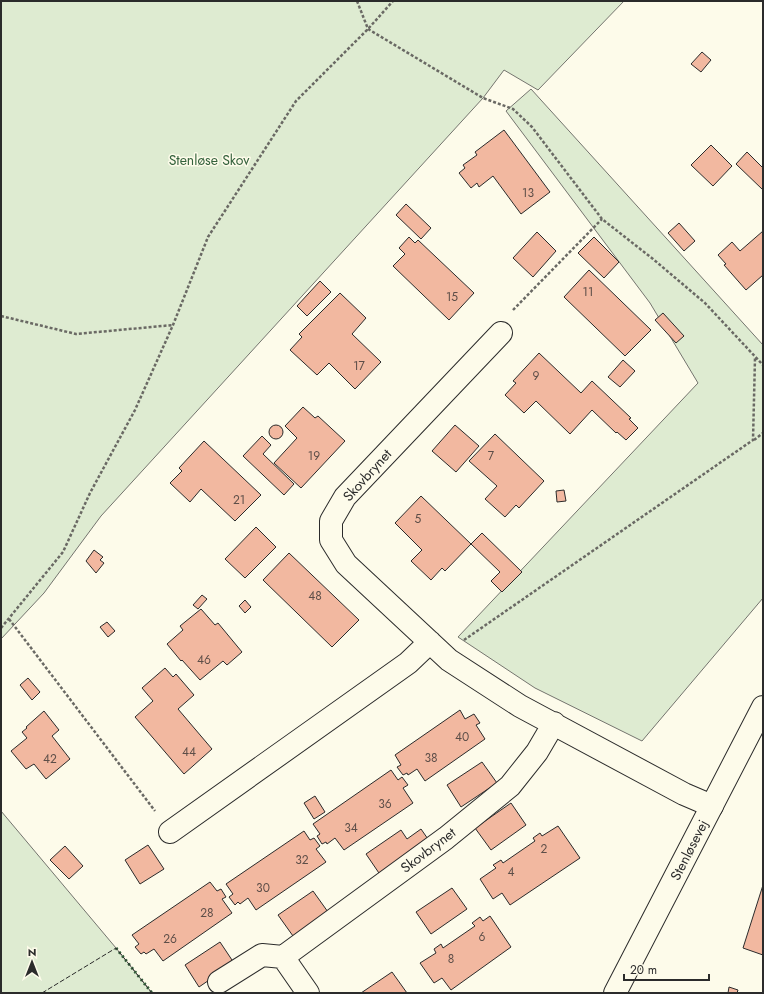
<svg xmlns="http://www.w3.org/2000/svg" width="764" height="994" font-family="Jost,sans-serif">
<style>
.green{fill:#deebd1;stroke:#74746e}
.building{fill:#f2b8a0;stroke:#2b2b2b}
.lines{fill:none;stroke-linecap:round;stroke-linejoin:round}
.street-casing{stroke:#2b2b2b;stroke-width:24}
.secondary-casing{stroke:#2b2b2b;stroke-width:24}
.path{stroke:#6a6964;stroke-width:2.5;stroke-dasharray:3 2;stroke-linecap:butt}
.street{stroke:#fdfbea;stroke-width:22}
.secondary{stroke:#fdfbea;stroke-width:22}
.hedge{stroke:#34623c;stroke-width:3;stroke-dasharray:2 3;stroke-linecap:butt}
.fence{stroke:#2b2b2b;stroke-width:1;stroke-dasharray:5 2;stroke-linecap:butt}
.labels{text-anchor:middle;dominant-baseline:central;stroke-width:3;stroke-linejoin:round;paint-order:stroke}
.number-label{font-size:12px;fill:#5d4e48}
.park-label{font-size:14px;fill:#34623c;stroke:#fdfbea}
.street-label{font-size:14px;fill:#2b2b2b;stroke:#fdfbea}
</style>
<rect width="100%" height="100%" fill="#fdfbea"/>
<path class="green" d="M 1,1 L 624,1 L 538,90 L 504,70 L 483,98 L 101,516 L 44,593 L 1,639 Z
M 531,89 L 763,345 L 763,598 L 642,741 L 535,688 L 458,637 L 698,383 L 650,303 L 506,111 Z
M 1,811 L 116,948 L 152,993 L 1,993 Z"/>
<path class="building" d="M 702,52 L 711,60 L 701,72 L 691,64 Z
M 504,130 L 550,192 L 521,214 L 493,176 L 479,187 L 477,183 L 471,188 L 459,173 L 465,168 L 463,165 L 477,155 L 475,152 Z
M 711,145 L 732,166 L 713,186 L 691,165 Z
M 747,152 L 763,168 L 763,190 L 736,164 Z
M 406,204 L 431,228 L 421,239 L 396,215 Z
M 679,223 L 695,241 L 684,251 L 668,233 Z
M 763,231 L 763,275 L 746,290 L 724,265 L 726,264 L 718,255 L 732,242 L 740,251 Z
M 537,232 L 556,251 L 533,277 L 513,258 Z
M 409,237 L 415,243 L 418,240 L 474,293 L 449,320 L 393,266 L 405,254 L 399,248 Z
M 594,237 L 619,262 L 604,278 L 578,253 Z
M 589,270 L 651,330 L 625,356 L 564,297 Z
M 320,281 L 331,292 L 307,316 L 297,306 Z
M 340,293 L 366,318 L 352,334 L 381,362 L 355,389 L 329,363 L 317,375 L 290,350 L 302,337 L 299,334 Z
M 663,313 L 684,336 L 676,343 L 655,320 Z
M 539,353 L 581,393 L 592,381 L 631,418 L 629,419 L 638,428 L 626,440 L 617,432 L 616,433 L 592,410 L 570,434 L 536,401 L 524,413 L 505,395 L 516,383 L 513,381 Z
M 623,360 L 635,371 L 620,387 L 608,377 Z
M 303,407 L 315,418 L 318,416 L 345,441 L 301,488 L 274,463 L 297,438 L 285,426 Z
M 455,425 L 479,446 L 456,472 L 432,451 Z
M269 432a7 7 0 1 1 14 0a7 7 0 1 1-14 0Z
M 495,434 L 544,481 L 519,508 L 516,505 L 505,517 L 485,499 L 497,486 L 469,461 Z
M 262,436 L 271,445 L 263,454 L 294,484 L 284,495 L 243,456 Z
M 204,441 L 261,495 L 235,521 L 201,489 L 190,502 L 170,483 L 182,471 L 179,468 Z
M 564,490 L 566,501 L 557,502 L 556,491 Z
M 421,496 L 471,544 L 445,571 L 442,568 L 431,580 L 411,561 L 422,550 L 395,523 Z
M 256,527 L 276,547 L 245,578 L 225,559 Z
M 482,533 L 522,572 L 502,592 L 491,581 L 500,572 L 471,544 Z
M 94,550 L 103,557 L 100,560 L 104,563 L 96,573 L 86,561 Z
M 289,553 L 359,620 L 332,647 L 263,580 Z
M 202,595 L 207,599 L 198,609 L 193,605 Z
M 245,600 L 251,607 L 245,613 L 239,606 Z
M 201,609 L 215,625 L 218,623 L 242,652 L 227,665 L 223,661 L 200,680 L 182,660 L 181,661 L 167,644 L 183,630 L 180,626 Z
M 107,622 L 115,631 L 108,637 L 100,627 Z
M 165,668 L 173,677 L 176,674 L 194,695 L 178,709 L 212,749 L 184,774 L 135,717 L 153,701 L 142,688 Z
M 28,678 L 40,692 L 32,700 L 20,685 Z
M 460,710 L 465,719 L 474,714 L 480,723 L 476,725 L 485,739 L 425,781 L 417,769 L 408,775 L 407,773 L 403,775 L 397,767 L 401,765 L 395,755 Z
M 44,711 L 59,730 L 52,736 L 70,759 L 46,779 L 34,764 L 26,769 L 11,751 L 27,738 L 22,732 L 27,728 L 26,727 Z
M 482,762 L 497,783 L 461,807 L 447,785 Z
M 391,770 L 398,780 L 402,777 L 408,785 L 403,788 L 413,803 L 344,850 L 335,838 L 327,844 L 326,842 L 322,844 L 317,836 L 320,834 L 313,824 Z
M 315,796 L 325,812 L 314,819 L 304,803 Z
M 511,803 L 526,825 L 491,850 L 475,828 Z
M 558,826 L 580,858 L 510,905 L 502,893 L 493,899 L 480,879 L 496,868 L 493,865 L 501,860 L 503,863 L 535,841 L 533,838 L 540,833 L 542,836 Z
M 421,829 L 430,842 L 381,876 L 366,854 L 401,830 L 407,839 Z
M 304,831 L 310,840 L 314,838 L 320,846 L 316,849 L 326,862 L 256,910 L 248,898 L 240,904 L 238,902 L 235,905 L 229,897 L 233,894 L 226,884 Z
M 148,845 L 164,869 L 140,884 L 125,860 Z
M 65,846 L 83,866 L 69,879 L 50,860 Z
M 210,882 L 217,891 L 221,889 L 226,897 L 222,899 L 232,913 L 163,961 L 154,949 L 146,954 L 144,952 L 141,954 L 135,947 L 139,944 L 132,935 Z
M 763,885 L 763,955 L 743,948 Z
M 452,888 L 467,909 L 431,934 L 416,912 Z
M 313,891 L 328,912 L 293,936 L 278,915 Z
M 490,916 L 511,947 L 451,990 L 442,978 L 434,983 L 420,963 L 436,953 L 434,949 L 441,944 L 443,948 L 475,926 L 472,923 L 480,917 L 483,921 Z
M 220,942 L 234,963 L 199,987 L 185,965 Z
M 392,972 L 407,993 L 361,993 Z
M 729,987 L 738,990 L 737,993 L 728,993 Z"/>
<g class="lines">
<defs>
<path id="street" d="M 501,333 L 345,497 L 331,521 L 331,540 L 346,564 L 449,660 L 520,706 L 684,794 L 712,806
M 170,832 L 408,663 L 430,642
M 283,957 L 308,993
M 219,982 L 262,955 L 283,957 L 446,838 L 510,786 L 537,752 L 554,723"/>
<path id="secondary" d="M 615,993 L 763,707"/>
</defs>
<use href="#street" class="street-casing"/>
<use href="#secondary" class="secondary-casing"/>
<path class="path" d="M 357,1 L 368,29 L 483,98 L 513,109 L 532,127 L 602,219 L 653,259 L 705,303 L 763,365
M 513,310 L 602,219
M 1,316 L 76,334 L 173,325
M 754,440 L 763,433
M 9,619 L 155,811
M 1,628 L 63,552 L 90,493 L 135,410 L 173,325 L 208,237 L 296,101 L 368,29 L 393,1
M 464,640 L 753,440 L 755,358"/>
<use href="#street" class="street"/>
<use href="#secondary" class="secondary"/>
<path class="hedge" d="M 116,948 L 152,993"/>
<path class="fence" d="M 42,993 L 116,948 L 152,993"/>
</g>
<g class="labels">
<g class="number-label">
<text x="528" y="193">13</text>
<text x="588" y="292">11</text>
<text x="452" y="297">15</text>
<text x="359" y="366">17</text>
<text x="536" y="376">9</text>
<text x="314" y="456">19</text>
<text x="491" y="456">7</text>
<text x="239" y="500">21</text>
<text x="418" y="519">5</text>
<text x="315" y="596">48</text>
<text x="204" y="660">46</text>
<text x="462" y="737">40</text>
<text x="189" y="752">44</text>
<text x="431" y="758">38</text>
<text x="50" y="759">42</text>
<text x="385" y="804">36</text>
<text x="351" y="828">34</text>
<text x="544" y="849">2</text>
<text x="302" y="860">32</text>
<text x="511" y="872">4</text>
<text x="263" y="888">30</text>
<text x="207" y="913">28</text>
<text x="482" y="937">6</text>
<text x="170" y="939">26</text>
<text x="451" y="959">8</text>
</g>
<g class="park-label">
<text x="209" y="160">Stenløse Skov</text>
</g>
<g class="street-label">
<text transform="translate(367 475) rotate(-48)">Skovbrynet</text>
<text transform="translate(428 850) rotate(-37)">Skovbrynet</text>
<text transform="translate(689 850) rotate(-63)">Stenløsevej</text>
</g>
</g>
<rect width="764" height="994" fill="none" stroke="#2b2b2b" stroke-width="4"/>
<g transform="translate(32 962)" stroke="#fdfbea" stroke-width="3" paint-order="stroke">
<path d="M0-3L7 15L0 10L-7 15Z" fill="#2b2b2b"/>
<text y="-6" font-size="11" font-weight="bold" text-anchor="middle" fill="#2b2b2b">N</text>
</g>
<path d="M624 974v6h85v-6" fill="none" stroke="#2b2b2b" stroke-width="2"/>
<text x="630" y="974" font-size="12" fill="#2b2b2b" stroke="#fdfbea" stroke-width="3" paint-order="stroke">20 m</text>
</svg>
